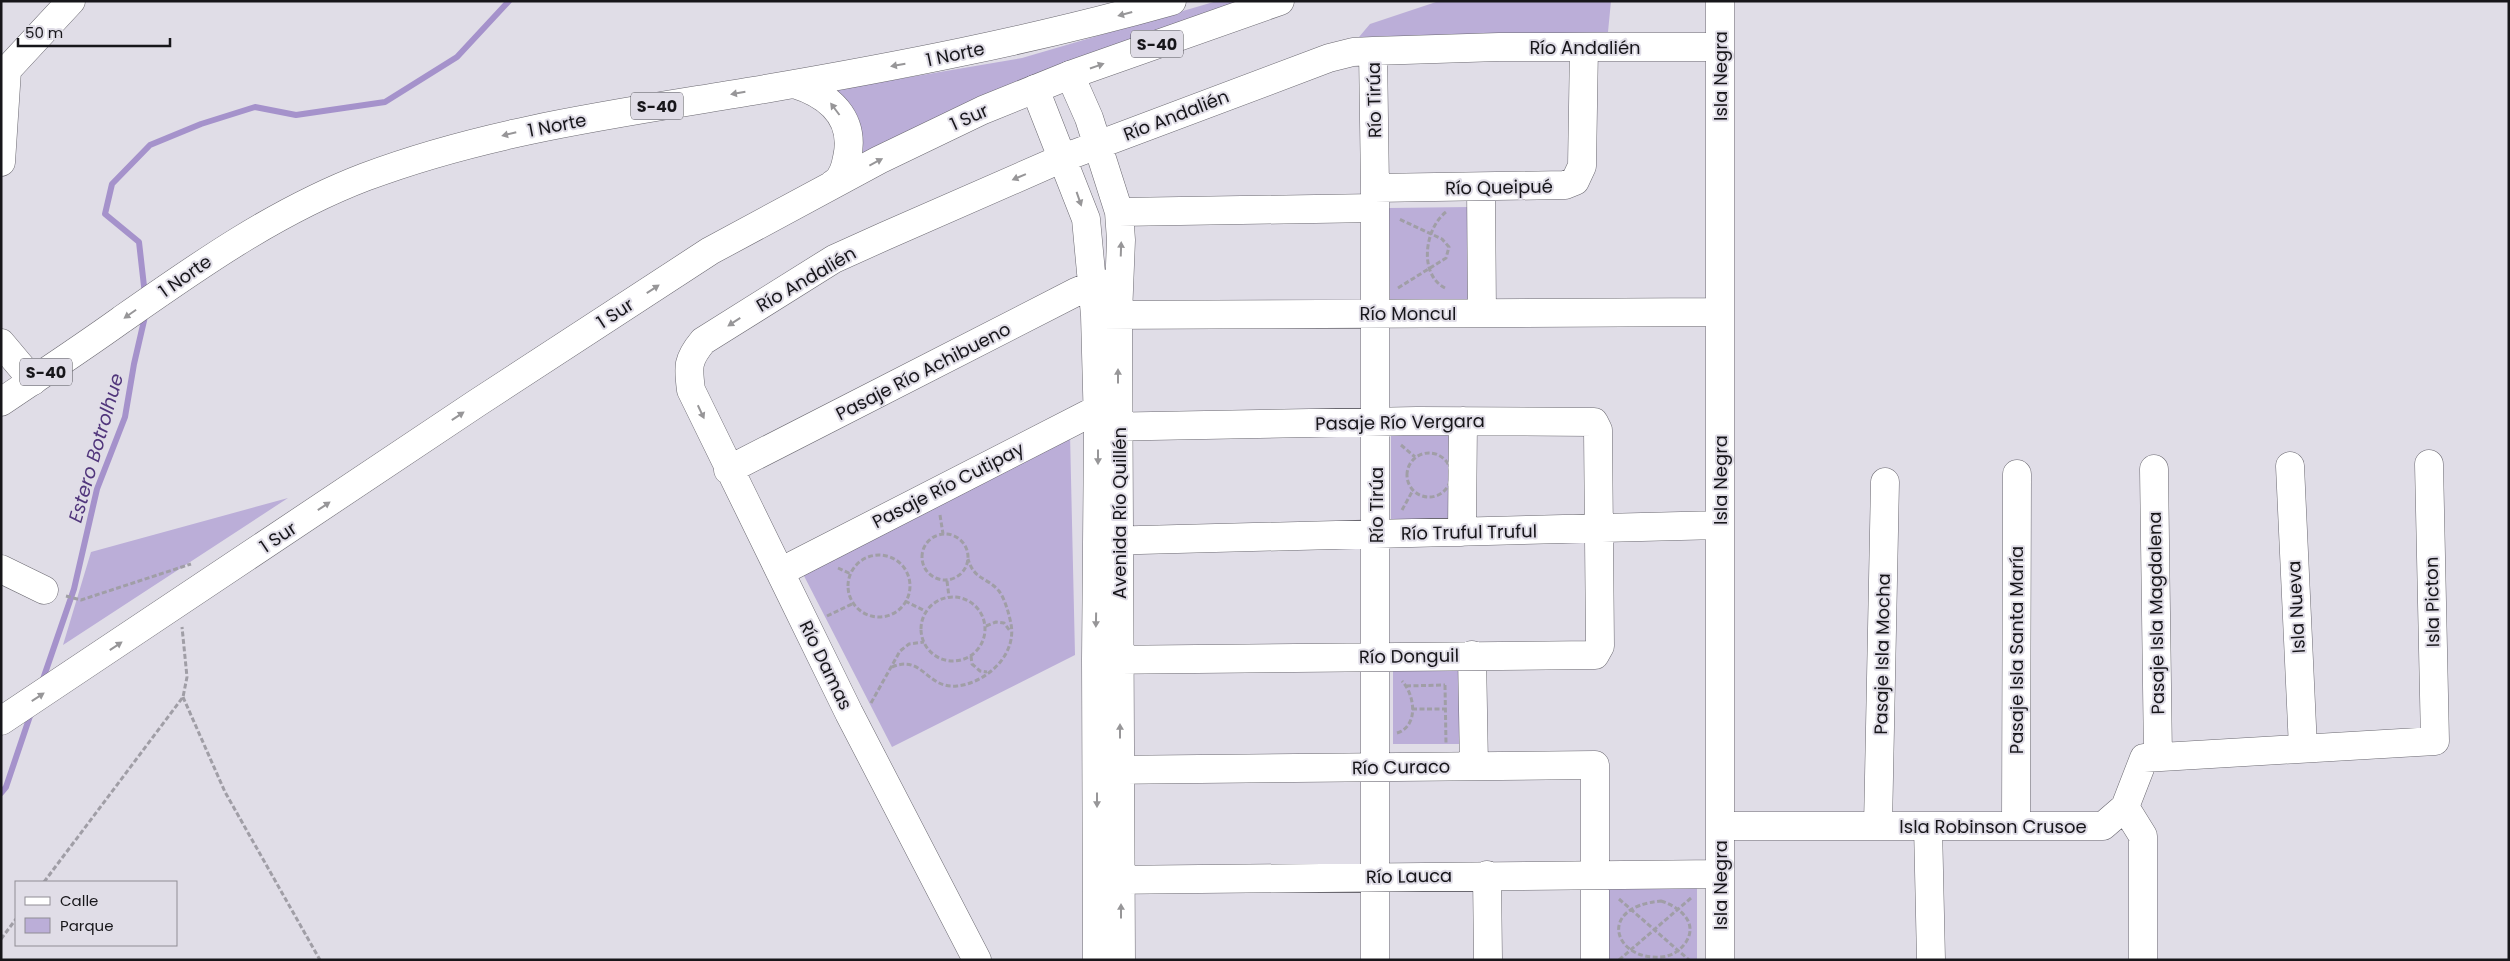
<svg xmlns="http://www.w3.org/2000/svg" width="2510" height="961" font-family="Poppins,sans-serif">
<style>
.green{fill:#bbaed8}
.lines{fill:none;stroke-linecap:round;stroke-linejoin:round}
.stream{stroke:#a592cb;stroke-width:6}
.minor-casing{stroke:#6a6870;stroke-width:29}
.major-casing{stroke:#6a6870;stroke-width:29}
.path{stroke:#a09ea6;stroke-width:3;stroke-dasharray:5 2.5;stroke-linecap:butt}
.minor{stroke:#fff;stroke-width:28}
.major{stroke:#fff;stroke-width:28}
.oneway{fill:#979698}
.labels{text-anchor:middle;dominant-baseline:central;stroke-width:4;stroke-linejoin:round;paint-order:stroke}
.shield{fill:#e0dde7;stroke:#535258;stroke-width:1}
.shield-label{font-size:16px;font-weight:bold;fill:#17161a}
.street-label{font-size:18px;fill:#17161a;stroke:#e0dde7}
.water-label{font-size:19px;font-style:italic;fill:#51367c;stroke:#e0dde7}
</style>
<rect width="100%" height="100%" fill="#e0dde7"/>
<path class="green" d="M 1217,1 L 1252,1 L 862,159 L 834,90 L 1022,58 Z
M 1439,1 L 1611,1 L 1608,32 L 1359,37 L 1370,24 Z
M 1470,207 L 1471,306 L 1390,307 L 1389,208 Z
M 1391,427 L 1454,427 L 1451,521 L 1391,525 Z
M 1070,434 L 1075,655 L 892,747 L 802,572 Z
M 288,498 L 63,645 L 91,552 Z
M 1393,658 L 1462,658 L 1462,744 L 1393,744 Z
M 1608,887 L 1697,887 L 1697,960 L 1609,960 Z"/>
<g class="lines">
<path class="stream" d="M 145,295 L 139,242 L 105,214 L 112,184 L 150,145 L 201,124 L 255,107 L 296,115 L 385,102 L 457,57 L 509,1
M 42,682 L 74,589 L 97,489 L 125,417 L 134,364 L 146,312
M 1,793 L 6,787 L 31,713"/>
<defs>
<path id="minor" d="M 1373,51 L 1375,188 L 1375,960
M 1070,75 L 1089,118 L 1119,212 L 1121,240 L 1118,315 L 1121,960
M 1035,89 L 1086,219 L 1095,315 L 1098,427 L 1096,660 L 1097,960
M 1,162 L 7,70 L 71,1
M 1481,187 L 1482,313
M 1375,188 L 1565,185 L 1575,181 L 1582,166 L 1584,47
M 1119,212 L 1375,208
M 1099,315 L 1720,312
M 1,343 L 33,381
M 2290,466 L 2303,748
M 2154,469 L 2158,757
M 728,470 L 1076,292 L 1093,285 L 1110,283
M 1462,532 L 1463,421
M 1102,541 L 1720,525
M 1,569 L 44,590
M 780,572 L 1098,409 L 1114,408
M 1472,655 L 1474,766
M 1096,660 L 1595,655 L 1600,646 L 1598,430 L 1594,422 L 1417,421 L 1098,427
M 1102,770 L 1595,765 L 1595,960
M 2125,807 L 2143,836 L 2143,960
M 1720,826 L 2103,826 L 2125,807 L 2144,758 L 2435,741 L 2429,464
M 1878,826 L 1885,482
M 1928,826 L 1931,960
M 2016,826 L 2017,474
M 1487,875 L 1488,960
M 1104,880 L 1720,874
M 977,960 L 849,713 L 691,390 C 688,367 687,360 703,341 L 834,259 L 885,236 L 1063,158 L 1329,58 L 1353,52 L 1373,51 L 1499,47 L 1720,47
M 1720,960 L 1720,1"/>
<path id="major" d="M 794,84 C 829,95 856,118 847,158 C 845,169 842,179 833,184
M 1,402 C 41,375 82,348 121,320 C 198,266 276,211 365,177 C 490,130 622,113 753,91 C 894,67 1034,40 1172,1
M 1,721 L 477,403 L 710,251 L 879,160 L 983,110 L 1070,75 L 1280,1"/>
</defs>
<use href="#minor" class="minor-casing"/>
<use href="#major" class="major-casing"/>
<path class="path" d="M 1398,288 L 1446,258 L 1449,247 L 1442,239 L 1399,219
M 1445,288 C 1418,274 1425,228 1446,212
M 1401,445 L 1415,457
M1407 475a22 22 0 1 1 44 0a22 22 0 1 1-44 0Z
M 1402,510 L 1413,490
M 940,515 L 943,534
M922 557a23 23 0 1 1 46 0a23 23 0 1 1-46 0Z
M848 586a31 31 0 1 1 62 0a31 31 0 1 1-62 0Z
M 838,568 L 851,574
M 947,581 L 949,597
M 66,596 L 81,600 L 191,564
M921 629a32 32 0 1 1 64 0a32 32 0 1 1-64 0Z
M 905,601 L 927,612
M 827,616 L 854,603
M 986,626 L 996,622 L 1004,623 L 1010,631
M 971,656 L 972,664 L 980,671 L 987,672
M 892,667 C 923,654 926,689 957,686 C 986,683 1017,655 1011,624 C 1009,614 1005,599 999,591 C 987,577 974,580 968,559
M 1445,685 L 1446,744
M 1406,686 L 1445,685
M 183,697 L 225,792 L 320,960
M 871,703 L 900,651 L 909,644 L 924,642
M 1412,709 L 1445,709
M 1397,733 C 1419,726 1415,695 1402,681
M 44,882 L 183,697 L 187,677 L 182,627
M 1619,899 L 1689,960
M 1661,901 C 1678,906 1699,922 1686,942 C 1680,951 1672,956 1661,957 C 1615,961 1595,907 1661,901 Z
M 1,939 L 16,919
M 1619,960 L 1691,898"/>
<use href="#minor" class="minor"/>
<use href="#major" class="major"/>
</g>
<defs><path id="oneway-solid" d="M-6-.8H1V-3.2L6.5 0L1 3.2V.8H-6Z" transform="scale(1.25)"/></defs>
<g class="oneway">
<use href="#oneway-solid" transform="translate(1125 14) rotate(165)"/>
<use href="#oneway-solid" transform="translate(898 65) rotate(170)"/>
<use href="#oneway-solid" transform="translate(1097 66) rotate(-19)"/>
<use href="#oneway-solid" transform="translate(738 93) rotate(170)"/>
<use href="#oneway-solid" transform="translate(835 109) rotate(-127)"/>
<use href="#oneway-solid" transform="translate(509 134) rotate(166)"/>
<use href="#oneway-solid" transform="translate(876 162) rotate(-28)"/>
<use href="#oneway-solid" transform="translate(1019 177) rotate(157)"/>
<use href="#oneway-solid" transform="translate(1079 199) rotate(71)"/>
<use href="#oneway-solid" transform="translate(1121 249) rotate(-88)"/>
<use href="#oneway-solid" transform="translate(653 289) rotate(-33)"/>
<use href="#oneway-solid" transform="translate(130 314) rotate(145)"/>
<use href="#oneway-solid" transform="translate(734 322) rotate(147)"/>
<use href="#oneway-solid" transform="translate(1118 376) rotate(-90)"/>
<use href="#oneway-solid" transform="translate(701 412) rotate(65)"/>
<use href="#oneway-solid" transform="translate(458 416) rotate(-34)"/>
<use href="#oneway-solid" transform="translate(1098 457) rotate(90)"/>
<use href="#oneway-solid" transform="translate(324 506) rotate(-34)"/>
<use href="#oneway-solid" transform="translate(1096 620) rotate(91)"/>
<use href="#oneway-solid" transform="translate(116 646) rotate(-34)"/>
<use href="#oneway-solid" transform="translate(38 697) rotate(-33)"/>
<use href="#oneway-solid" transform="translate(1120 731) rotate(-90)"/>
<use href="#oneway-solid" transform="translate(1097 800) rotate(90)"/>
<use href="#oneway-solid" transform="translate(1121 911) rotate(-90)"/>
</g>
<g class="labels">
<g class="shield">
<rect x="1131" y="30.5" width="52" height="27" rx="4"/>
<rect x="631" y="92.5" width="52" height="27" rx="4"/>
<rect x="20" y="358.5" width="52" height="27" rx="4"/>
</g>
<g class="shield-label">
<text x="1157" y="44">S-40</text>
<text x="657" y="106">S-40</text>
<text x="46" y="372">S-40</text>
</g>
<g class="street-label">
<text x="1585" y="47">Río Andalién</text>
<text transform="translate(955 54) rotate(-12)">1 Norte</text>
<text transform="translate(1720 76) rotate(-90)">Isla Negra</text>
<text transform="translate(1374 100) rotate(-91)">Río Tirúa</text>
<text transform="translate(1176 115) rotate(-21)">Río Andalién</text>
<text transform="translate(969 117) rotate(-24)">1 Sur</text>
<text transform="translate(557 125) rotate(-11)">1 Norte</text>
<text transform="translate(1499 187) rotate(-1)">Río Queipué</text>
<text transform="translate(185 276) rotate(-35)">1 Norte</text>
<text transform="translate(806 279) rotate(-30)">Río Andalién</text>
<text transform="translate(615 313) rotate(-33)">1 Sur</text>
<text x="1408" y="313">Río Moncul</text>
<text transform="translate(923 371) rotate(-27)">Pasaje Río Achibueno</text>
<text transform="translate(1400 422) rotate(-1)">Pasaje Río Vergara</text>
<text transform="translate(1720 480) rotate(-90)">Isla Negra</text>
<text transform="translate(948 485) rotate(-27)">Pasaje Río Cutipay</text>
<text transform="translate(1376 505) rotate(-90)">Río Tirúa</text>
<text transform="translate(1119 513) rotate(-90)">Avenida Río Quillén</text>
<text transform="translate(1469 532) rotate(-1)">Río Truful Truful</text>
<text transform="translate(278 537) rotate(-34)">1 Sur</text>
<text transform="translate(2432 602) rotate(-91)">Isla Picton</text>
<text transform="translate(2296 607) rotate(-93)">Isla Nueva</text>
<text transform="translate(2156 613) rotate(-91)">Pasaje Isla Magdalena</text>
<text transform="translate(2016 650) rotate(-90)">Pasaje Isla Santa María</text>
<text transform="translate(1882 654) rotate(-89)">Pasaje Isla Mocha</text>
<text transform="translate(1409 656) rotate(-1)">Río Donguil</text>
<text transform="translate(826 665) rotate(64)">Río Damas</text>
<text transform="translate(1401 767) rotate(-1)">Río Curaco</text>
<text x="1993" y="826">Isla Robinson Crusoe</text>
<text transform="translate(1409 876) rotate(-1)">Río Lauca</text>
<text transform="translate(1720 885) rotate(-90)">Isla Negra</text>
</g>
<g class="water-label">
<text transform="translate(96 448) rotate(-74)">Estero Botrolhue</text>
</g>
</g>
<rect width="2510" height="961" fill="none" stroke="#17161a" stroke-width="5"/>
<rect x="15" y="881" width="162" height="65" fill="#e0dde7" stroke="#908d95"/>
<rect x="25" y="897" width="25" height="8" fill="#ffffff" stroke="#908d95"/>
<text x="60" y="906" font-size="15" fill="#17161a">Calle</text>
<rect x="25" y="918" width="25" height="15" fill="#bbaed8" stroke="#908d95"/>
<text x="60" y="931" font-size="15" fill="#17161a">Parque</text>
<path d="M18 38v8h152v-8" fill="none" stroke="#17161a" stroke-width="2.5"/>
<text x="25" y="38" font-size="15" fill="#17161a" stroke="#e0dde7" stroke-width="4" paint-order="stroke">50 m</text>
</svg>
